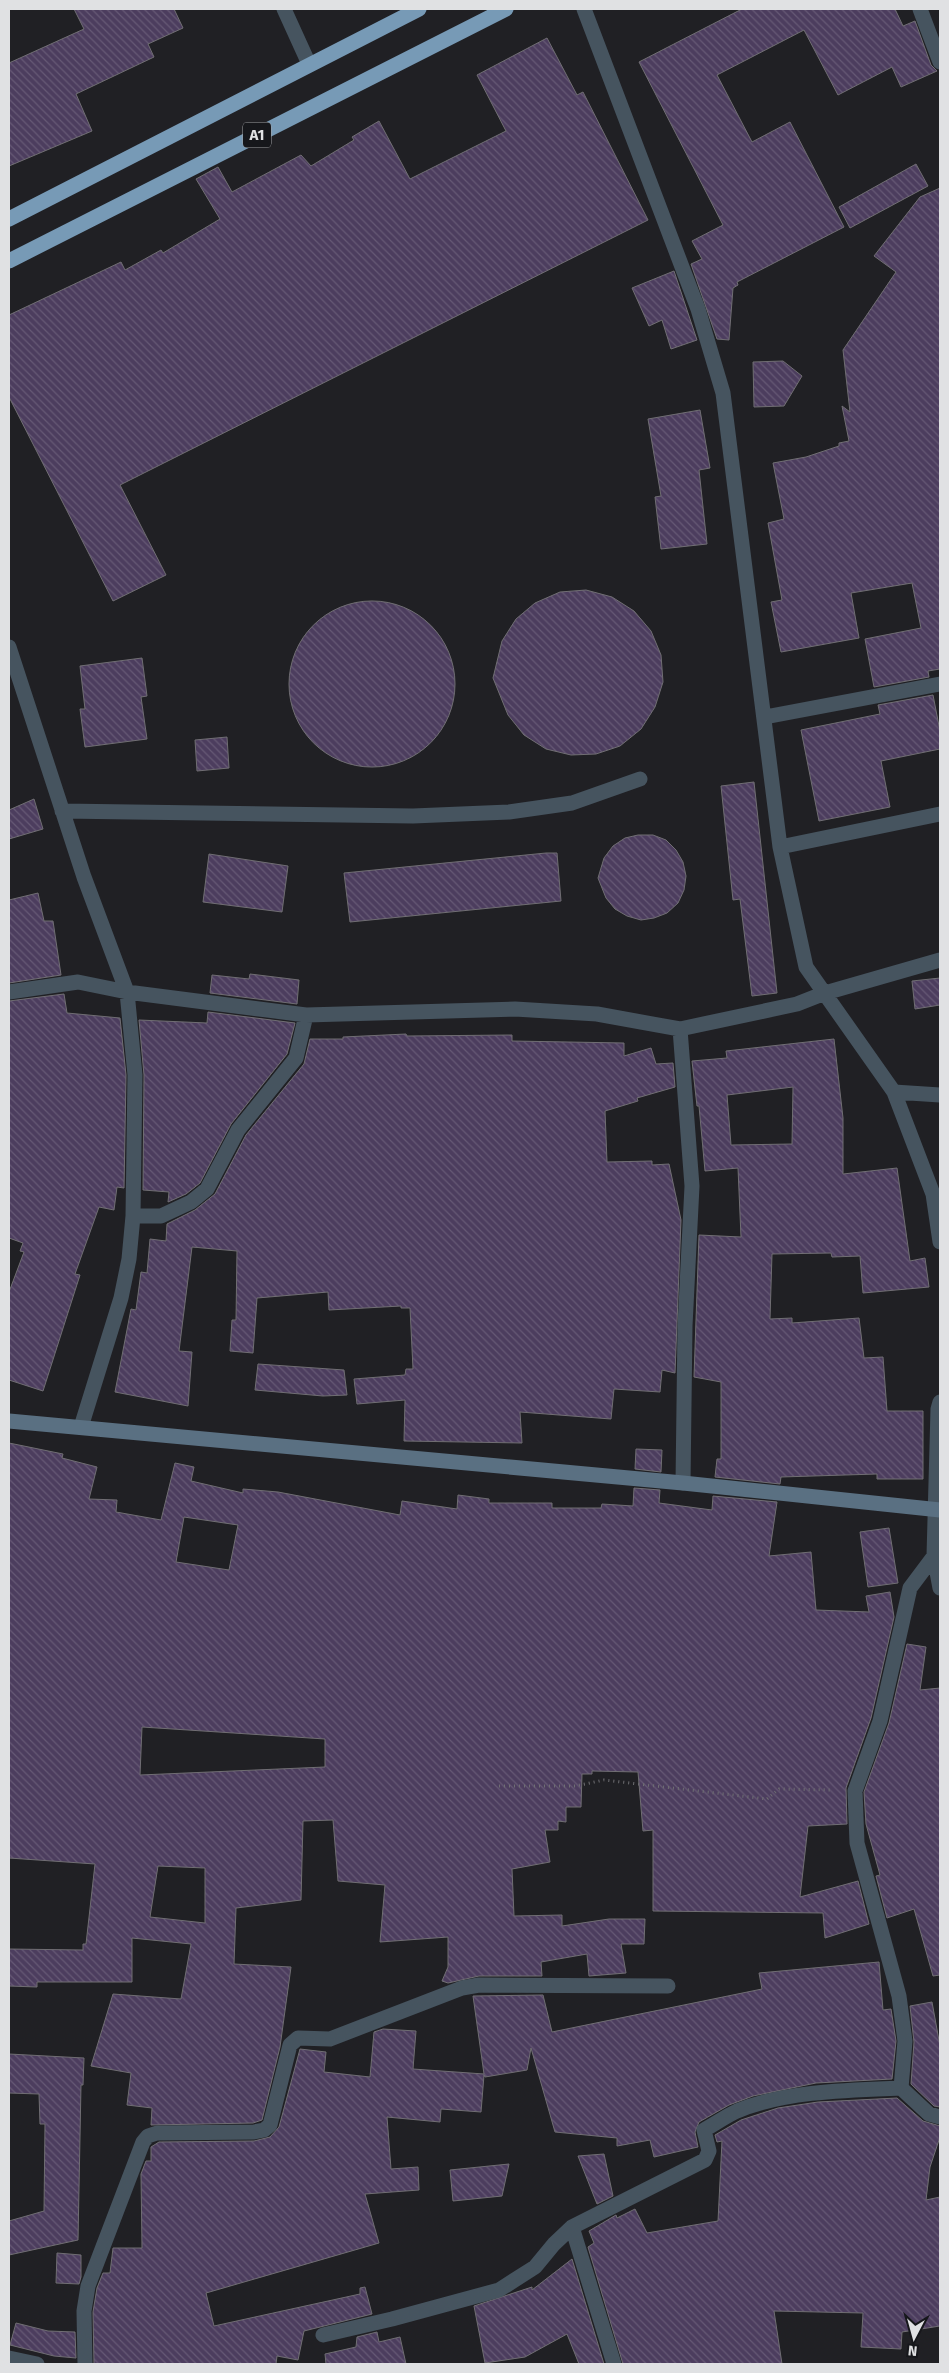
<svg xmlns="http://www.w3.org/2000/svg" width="949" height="2373" font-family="'Fira Sans',sans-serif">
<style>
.building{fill:url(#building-back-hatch);stroke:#706e73;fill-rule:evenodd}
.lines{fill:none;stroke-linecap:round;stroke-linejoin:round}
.path{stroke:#6f6f73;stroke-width:3;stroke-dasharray:1 4;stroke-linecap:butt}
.street{stroke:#46545f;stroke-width:15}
.secondary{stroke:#5a7082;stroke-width:15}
.highway{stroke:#779ab6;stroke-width:15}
.labels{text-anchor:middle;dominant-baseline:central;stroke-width:4;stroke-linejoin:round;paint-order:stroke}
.shield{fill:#16171b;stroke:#a3a4a7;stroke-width:1}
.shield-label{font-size:15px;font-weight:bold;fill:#e0e1e3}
</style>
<defs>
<pattern id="building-back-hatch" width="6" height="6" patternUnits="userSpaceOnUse" patternTransform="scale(1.25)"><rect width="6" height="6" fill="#4c3d5e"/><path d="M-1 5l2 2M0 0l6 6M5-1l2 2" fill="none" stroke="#665975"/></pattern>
</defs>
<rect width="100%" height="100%" fill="#202024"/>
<path class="building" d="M 74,9 L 174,9 L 183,28 L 148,44 L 154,57 L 76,94 L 92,131 L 9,166 L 9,63 L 84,29 Z
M 742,9 L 895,9 L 903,26 L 915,21 L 931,65 L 937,71 L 901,87 L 892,67 L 838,95 L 804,30 L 717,75 L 752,142 L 790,122 L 844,227 L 737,282 L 738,285 L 733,288 L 729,340 L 717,339 L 691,264 L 702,259 L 692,241 L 723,225 L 639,62 Z
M 547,38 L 577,95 L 583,92 L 648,220 L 120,485 L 166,575 L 113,601 L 9,397 L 9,315 L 121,262 L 125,270 L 161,250 L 163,253 L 220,219 L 196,179 L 218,167 L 232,192 L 301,155 L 311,166 L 354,140 L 352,137 L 379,121 L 410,179 L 506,131 L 477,75 Z
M 916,164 L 928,186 L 850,228 L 839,207 Z
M 940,188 L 940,669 L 928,671 L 929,677 L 874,687 L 865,639 L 921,628 L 912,583 L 851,593 L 859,638 L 781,652 L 771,602 L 782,600 L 768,523 L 784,519 L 773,463 L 806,457 L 839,446 L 839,443 L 849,441 L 842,406 L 850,412 L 843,350 L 896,272 L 874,256 L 920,197 Z
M 674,271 L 697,340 L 671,349 L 662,320 L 649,326 L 632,288 Z
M 783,361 L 802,376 L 784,406 L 754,407 L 753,362 Z
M 700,410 L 710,468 L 699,470 L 707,544 L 661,549 L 655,497 L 661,496 L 648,419 Z
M 586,590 L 612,597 L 634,611 L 651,631 L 661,655 L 663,682 L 655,707 L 641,729 L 620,746 L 596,754 L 571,755 L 546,749 L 524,735 L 508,715 L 493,678 L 502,641 L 516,619 L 535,603 L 560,592 Z
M289 684a83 83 0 1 1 166 0a83 83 0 1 1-166 0Z
M 142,658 L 147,696 L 141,697 L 147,739 L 85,747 L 80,709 L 85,709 L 80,666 Z
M 933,695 L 940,731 L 940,749 L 881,761 L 890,807 L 819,821 L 801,730 L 880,714 L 878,705 Z
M 227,737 L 229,768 L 197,771 L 195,740 Z
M 754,782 L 777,993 L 752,996 L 740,899 L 733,900 L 721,786 Z
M 34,799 L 43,829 L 9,839 L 9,810 Z
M 638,835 L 653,835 L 666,840 L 676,850 L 683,862 L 686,876 L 684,890 L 678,903 L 667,913 L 654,918 L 641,920 L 627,916 L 615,909 L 606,898 L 598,878 L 604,858 L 613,846 L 625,838 Z
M 546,853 L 557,853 L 561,901 L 350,922 L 344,873 Z
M 209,854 L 288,866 L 282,912 L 203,902 Z
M 38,893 L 44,921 L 53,921 L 61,975 L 9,983 L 9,900 Z
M 250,974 L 299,980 L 297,1004 L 210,993 L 212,975 L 249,979 Z
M 940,978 L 940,1005 L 915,1009 L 912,981 Z
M 64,994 L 67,1013 L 120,1018 L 126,1075 L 124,1188 L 117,1187 L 114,1210 L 99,1207 L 75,1274 L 80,1275 L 43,1391 L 9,1380 L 9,1292 L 24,1252 L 20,1251 L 23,1243 L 9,1238 L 9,1001 Z
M 208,1012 L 295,1023 L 287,1054 L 231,1124 L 200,1183 L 186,1194 L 168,1202 L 169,1192 L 143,1190 L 144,1075 L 139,1020 L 207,1023 Z
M 406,1034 L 407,1036 L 512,1035 L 512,1041 L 624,1043 L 624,1056 L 651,1048 L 656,1064 L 673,1063 L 675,1087 L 637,1098 L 638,1101 L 605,1111 L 607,1162 L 652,1161 L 652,1165 L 669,1164 L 681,1220 L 675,1373 L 662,1370 L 660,1392 L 614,1389 L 611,1419 L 520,1412 L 522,1443 L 404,1441 L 405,1400 L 357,1404 L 354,1379 L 405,1375 L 406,1369 L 413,1369 L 410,1308 L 401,1308 L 401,1306 L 329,1310 L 328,1292 L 257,1298 L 253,1353 L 230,1351 L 232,1320 L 236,1320 L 237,1251 L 192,1247 L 179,1351 L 192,1352 L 188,1406 L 115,1392 L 131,1309 L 136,1310 L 141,1272 L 147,1273 L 150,1239 L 166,1241 L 167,1224 L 195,1210 L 215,1194 L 246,1135 L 304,1064 L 310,1039 L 343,1039 L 343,1037 Z
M 834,1039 L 843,1118 L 843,1174 L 897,1168 L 910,1261 L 925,1258 L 929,1287 L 863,1293 L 860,1256 L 832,1257 L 831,1253 L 772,1254 L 770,1319 L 792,1318 L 792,1323 L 859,1318 L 864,1358 L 883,1357 L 887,1411 L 923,1411 L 923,1479 L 877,1479 L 877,1474 L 781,1477 L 780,1484 L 715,1477 L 717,1459 L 721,1459 L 721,1382 L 694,1377 L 699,1235 L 741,1237 L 738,1168 L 705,1171 L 699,1106 L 697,1106 L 692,1061 L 727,1058 L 726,1051 ZM 793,1087 L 792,1144 L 731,1145 L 727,1095 Z
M 258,1364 L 344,1370 L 347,1395 L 323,1396 L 255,1390 Z
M 9,1443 L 63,1454 L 62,1458 L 97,1467 L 89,1499 L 117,1500 L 116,1512 L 161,1520 L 175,1463 L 194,1467 L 191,1481 L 243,1493 L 243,1489 L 278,1492 L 400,1515 L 402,1501 L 457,1509 L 458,1495 L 489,1499 L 489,1503 L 552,1503 L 552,1508 L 601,1508 L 602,1504 L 633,1506 L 634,1488 L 660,1490 L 659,1503 L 712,1510 L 713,1496 L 777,1502 L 769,1556 L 811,1552 L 816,1610 L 869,1612 L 866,1596 L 890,1592 L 894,1617 L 871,1718 L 846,1788 L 847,1824 L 808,1826 L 800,1897 L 858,1881 L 869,1924 L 825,1938 L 823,1913 L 653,1911 L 653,1830 L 643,1831 L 638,1772 L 592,1771 L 592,1774 L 582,1774 L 581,1807 L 566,1807 L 566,1822 L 558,1821 L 558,1830 L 545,1830 L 550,1862 L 512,1869 L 514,1916 L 562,1915 L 562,1926 L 609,1919 L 645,1919 L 644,1944 L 621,1944 L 626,1973 L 589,1976 L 587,1954 L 541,1962 L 542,1976 L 479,1976 L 448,1983 L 442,1981 L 448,1967 L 448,1937 L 380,1942 L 385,1885 L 338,1881 L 333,1820 L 303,1821 L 301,1900 L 236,1908 L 234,1964 L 291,1967 L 280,2047 L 262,2120 L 253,2123 L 151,2125 L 152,2108 L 127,2105 L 131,2073 L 91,2066 L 113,1994 L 181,1999 L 191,1944 L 132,1938 L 132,1982 L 37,1982 L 37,1987 L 9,1986 L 9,1949 L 83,1950 L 83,1944 L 86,1944 L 95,1864 L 9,1858 ZM 184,1517 L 238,1525 L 229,1570 L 176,1562 ZM 142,1727 L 325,1739 L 325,1767 L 140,1775 ZM 158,1866 L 205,1868 L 205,1923 L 150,1917 Z
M 636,1449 L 662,1450 L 661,1472 L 635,1469 Z
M 889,1528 L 898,1583 L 868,1587 L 860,1532 Z
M 907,1644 L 926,1647 L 920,1690 L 940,1688 L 940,1975 L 933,1976 L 914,1909 L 887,1918 L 876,1876 L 880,1875 L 866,1824 L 864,1792 L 889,1723 Z
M 879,1962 L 883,2010 L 891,2009 L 896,2041 L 892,2079 L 816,2083 L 753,2096 L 729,2105 L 699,2122 L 695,2132 L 698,2147 L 654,2157 L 650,2140 L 617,2146 L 617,2138 L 555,2132 L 531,2048 L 527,2070 L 485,2077 L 484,2075 L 481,2112 L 441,2109 L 440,2122 L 387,2117 L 391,2169 L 418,2167 L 419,2190 L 365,2194 L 379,2243 L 206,2293 L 214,2326 L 360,2294 L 360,2288 L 365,2287 L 372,2314 L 304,2331 L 298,2360 L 277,2356 L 276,2364 L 94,2364 L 93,2312 L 97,2288 L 103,2273 L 110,2273 L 113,2248 L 142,2248 L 141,2174 L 146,2161 L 151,2161 L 151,2147 L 159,2142 L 254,2141 L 270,2137 L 279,2127 L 300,2049 L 326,2052 L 324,2072 L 370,2077 L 374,2032 L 383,2029 L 416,2031 L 413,2069 L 484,2074 L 473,1996 L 543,1995 L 552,2032 L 762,1989 L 759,1973 Z
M 932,2002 L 940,2046 L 940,2107 L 934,2106 L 911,2084 L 914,2042 L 910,2006 Z
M 9,2054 L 84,2058 L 83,2085 L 81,2085 L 78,2240 L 9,2255 L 9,2221 L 44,2211 L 45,2124 L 40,2124 L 39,2094 L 9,2093 Z
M 897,2098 L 923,2121 L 940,2126 L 940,2137 L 930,2167 L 926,2200 L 940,2197 L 940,2326 L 902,2332 L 901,2349 L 861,2347 L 863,2313 L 774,2311 L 782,2364 L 623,2364 L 588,2247 L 594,2243 L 589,2231 L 616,2215 L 617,2218 L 635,2209 L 647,2233 L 718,2221 L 722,2141 L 717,2142 L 715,2135 L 741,2120 L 778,2108 L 818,2102 Z
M 604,2154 L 613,2196 L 597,2204 L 578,2156 Z
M 509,2164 L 502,2196 L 453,2201 L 450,2170 Z
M 57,2253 L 81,2255 L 81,2277 L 79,2284 L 56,2283 Z
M 572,2259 L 604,2364 L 579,2364 L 567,2334 L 525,2357 L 485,2363 L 474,2306 L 532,2287 L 532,2290 Z
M 16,2323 L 48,2331 L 75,2332 L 76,2358 L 54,2356 L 10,2345 Z
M 377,2332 L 379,2342 L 400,2337 L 406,2364 L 326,2364 L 325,2354 L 356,2347 L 357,2337 Z"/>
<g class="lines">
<path class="path" d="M 499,1786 L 575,1786 L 604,1780 L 767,1799 L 779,1789 L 832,1790"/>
<path class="street" d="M 284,9 L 309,64
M 584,9 L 698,309 L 723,393 L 780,847 L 806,967 L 894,1092 L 933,1194 L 940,1242
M 920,9 L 940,62
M 9,647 L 84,877 L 127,992 L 306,1015 L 515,1009 L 597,1014 L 680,1029 L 797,1004 L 825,993 L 940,960
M 765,717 L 940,684
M 62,811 L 413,816 L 509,812 L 572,803 L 640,779
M 780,847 L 940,814
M 9,992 L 78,982 L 127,992 L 135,1075 L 133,1216 L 129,1259 L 121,1298 L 81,1427
M 680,1029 L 692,1186 L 685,1326 L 683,1483
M 894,1092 L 940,1095
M 133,1216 L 161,1216 L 191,1202 L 207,1189 L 238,1130 L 296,1058 L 306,1015
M 940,1402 L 938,1409 L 934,1556 L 940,1588
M 901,2088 L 905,2041 L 899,1996 L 857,1843 L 855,1791 L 880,1721 L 910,1588 L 934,1556
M 572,2227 L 614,2364
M 323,2335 L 392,2319 L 499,2290 L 535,2267 L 554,2244 L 572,2227 L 705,2160 L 709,2151 L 704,2130 C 715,2124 726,2116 737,2111 C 785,2091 849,2090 901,2088 L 929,2114 L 940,2117
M 9,2358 L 37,2364
M 85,2364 L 84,2311 L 88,2286 L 143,2142 L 148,2136 L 157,2133 L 254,2132 L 264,2130 L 270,2125 L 290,2045 L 298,2038 L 330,2039 L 462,1988 L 479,1985 L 668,1986"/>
<path class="secondary" d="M 9,1421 L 683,1483 L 940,1510"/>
<path class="highway" d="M 9,219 L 419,9
M 9,261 L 506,9"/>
</g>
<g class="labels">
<rect class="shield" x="243" y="122.5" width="28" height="25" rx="4"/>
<g class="shield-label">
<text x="257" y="135">A1</text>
</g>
</g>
<rect width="949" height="2373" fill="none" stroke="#e0e1e3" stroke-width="20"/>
<g transform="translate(914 2338) rotate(186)" stroke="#16171b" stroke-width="4" paint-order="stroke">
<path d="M0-4L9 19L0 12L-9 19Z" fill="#e0e1e3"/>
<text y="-8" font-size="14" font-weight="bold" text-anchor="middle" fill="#e0e1e3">N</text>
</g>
</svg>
